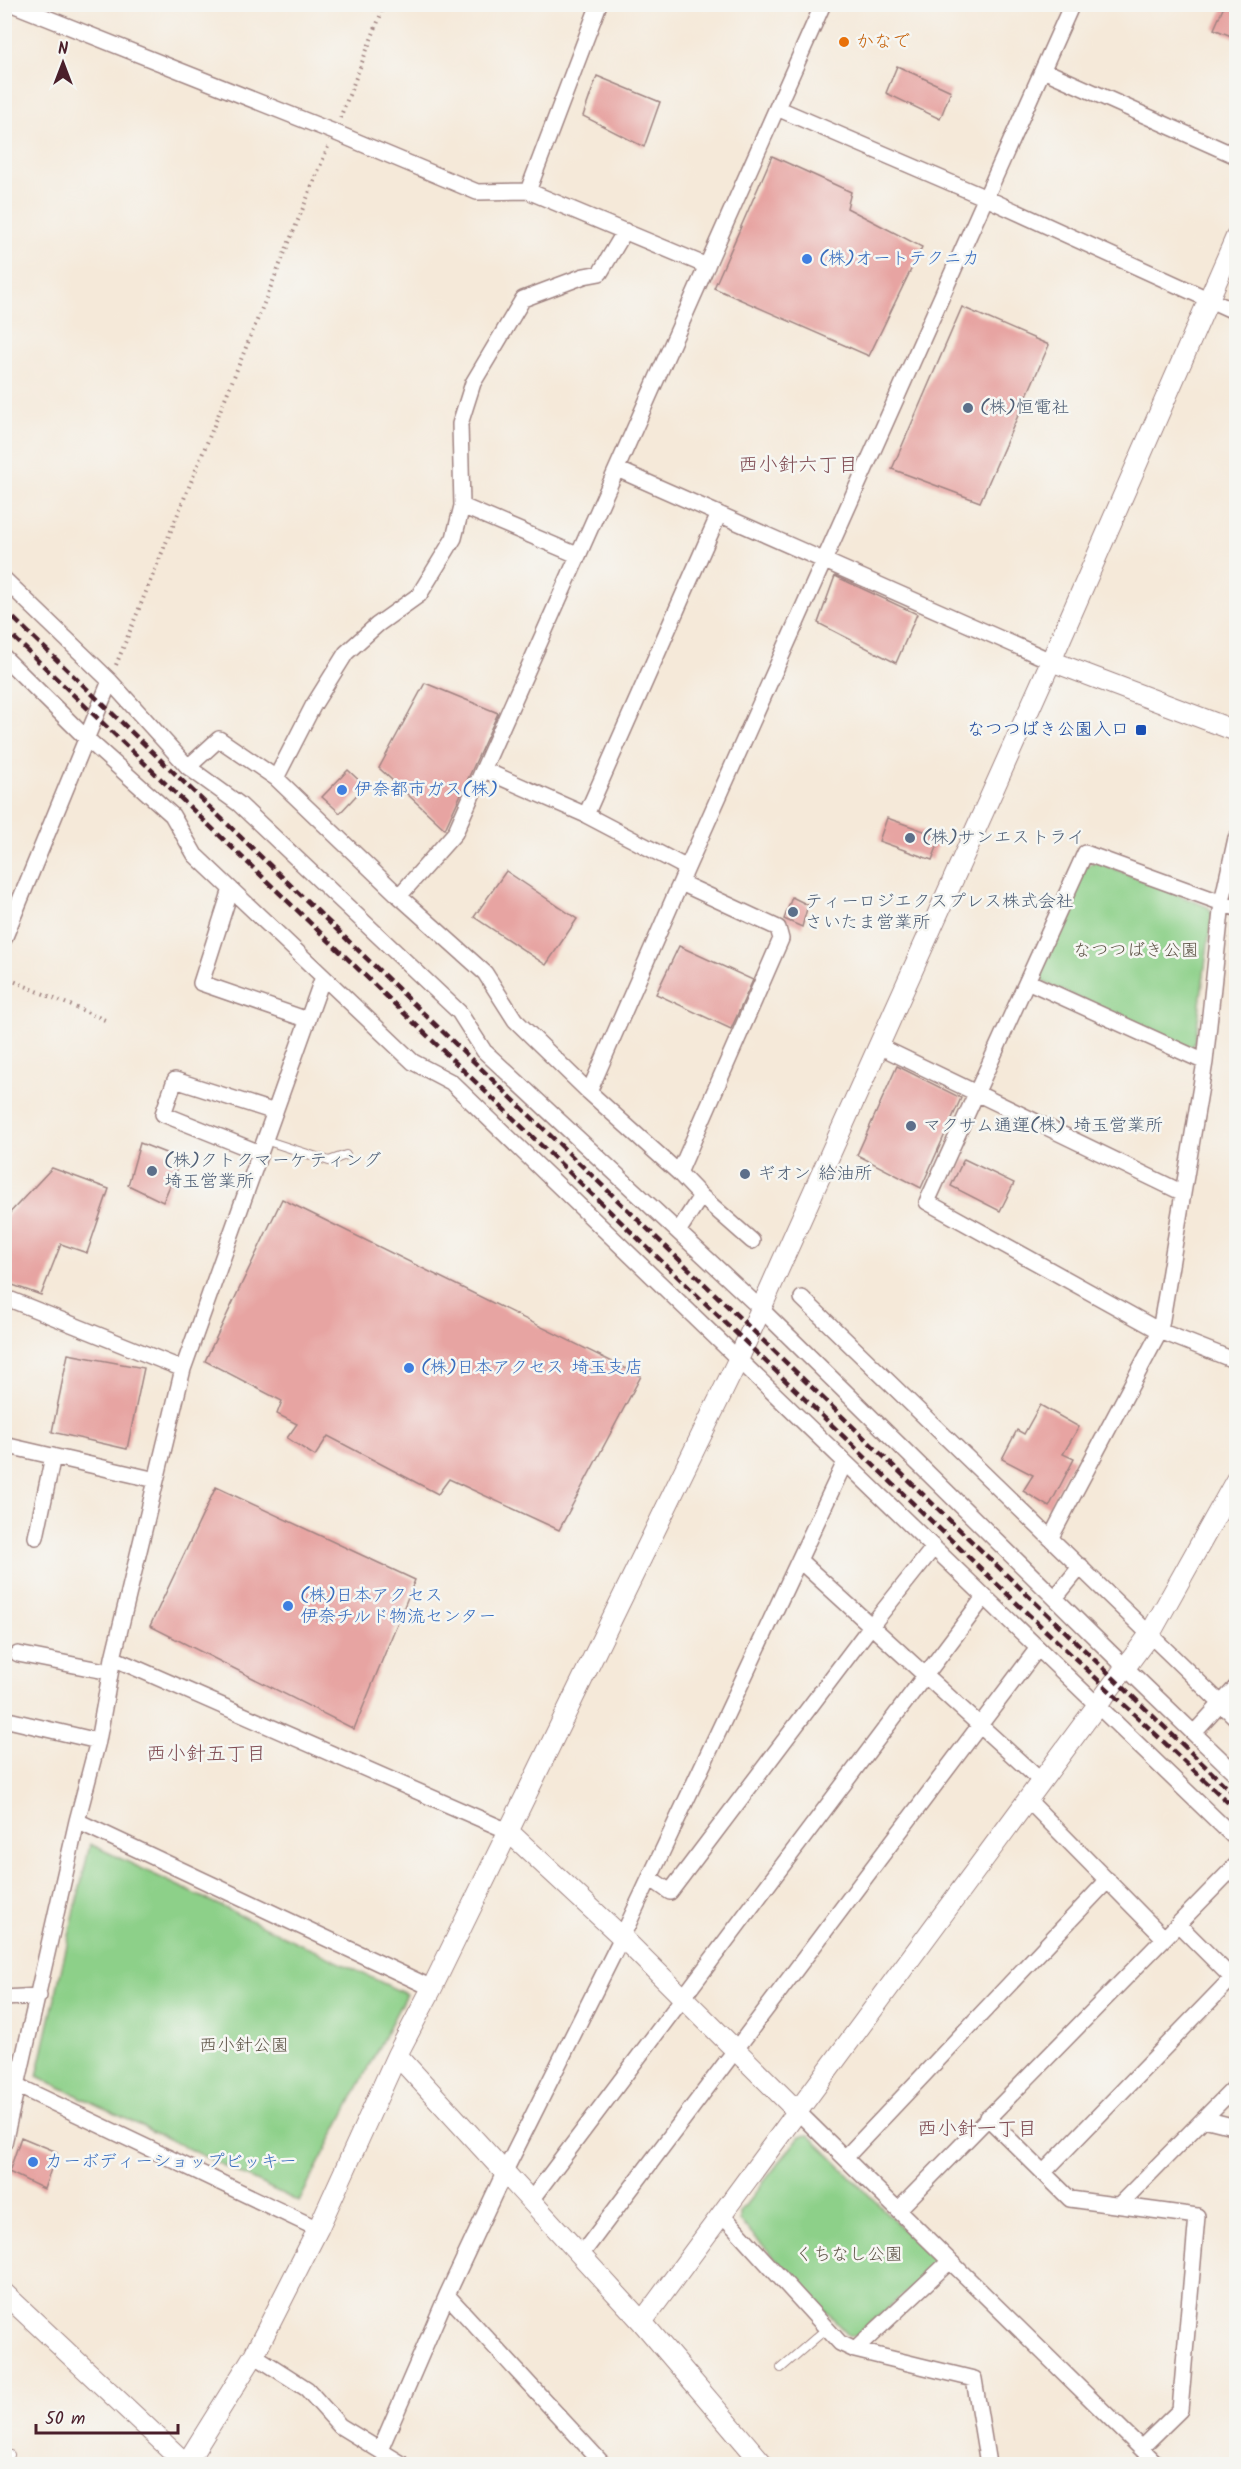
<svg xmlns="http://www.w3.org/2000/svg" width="1241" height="2469" font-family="Kalam,'Klee One',sans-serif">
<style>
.green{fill:#8dd089;stroke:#6c785a;stroke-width:1.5}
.building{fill:#e7a4a2}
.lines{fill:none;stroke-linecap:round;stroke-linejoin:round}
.service-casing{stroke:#a08482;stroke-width:10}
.minor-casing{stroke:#a08482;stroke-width:18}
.tertiary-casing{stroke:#a08482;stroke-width:22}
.path{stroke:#a08482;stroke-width:4;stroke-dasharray:1.5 4.5;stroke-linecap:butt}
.service{stroke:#fff;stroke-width:8}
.minor{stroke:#fff;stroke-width:15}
.tertiary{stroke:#fff;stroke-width:20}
.rail{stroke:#4a1f2b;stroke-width:4.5;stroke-dasharray:9 4.5;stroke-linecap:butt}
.food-dot{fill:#e8710a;stroke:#f6f6f2;stroke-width:2}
.shop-dot{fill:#3f7fe0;stroke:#f6f6f2;stroke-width:2}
.service-dot{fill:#5c6f8a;stroke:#f6f6f2;stroke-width:2}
.transit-dot{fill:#1a4fb4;stroke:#f6f6f2;stroke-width:2}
.labels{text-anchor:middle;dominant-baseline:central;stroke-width:5;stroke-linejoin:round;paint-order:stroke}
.food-label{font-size:18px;fill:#c56008;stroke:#f6f6f2;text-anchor:start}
.shop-label{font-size:18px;fill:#366cbe;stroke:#f6f6f2;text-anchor:start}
.service-label{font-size:18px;fill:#4e5e75;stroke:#f6f6f2;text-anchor:start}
.transit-label{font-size:18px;fill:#164399;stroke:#f6f6f2;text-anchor:end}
.park-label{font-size:18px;fill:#5e5447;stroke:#f6f6f2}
.neighbourhood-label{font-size:20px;fill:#814e55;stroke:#f6f6f2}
</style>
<rect width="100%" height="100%" fill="#f6f6f2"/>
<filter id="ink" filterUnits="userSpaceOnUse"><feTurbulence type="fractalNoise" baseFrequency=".0167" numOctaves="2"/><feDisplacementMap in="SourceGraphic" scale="12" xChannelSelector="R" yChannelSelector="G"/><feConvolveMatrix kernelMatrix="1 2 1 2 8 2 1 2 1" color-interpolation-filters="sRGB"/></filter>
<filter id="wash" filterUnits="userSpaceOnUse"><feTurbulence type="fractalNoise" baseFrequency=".008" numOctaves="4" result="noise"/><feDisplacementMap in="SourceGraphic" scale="24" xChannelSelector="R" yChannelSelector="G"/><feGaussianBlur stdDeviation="1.35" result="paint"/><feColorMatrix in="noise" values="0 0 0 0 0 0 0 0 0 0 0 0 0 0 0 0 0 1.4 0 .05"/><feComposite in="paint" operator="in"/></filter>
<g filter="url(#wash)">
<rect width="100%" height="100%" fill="#f5e9d9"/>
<path class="green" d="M 1096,861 L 1208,907 L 1212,913 L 1195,1043 L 1189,1049 L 1043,982 L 1040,970 L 1086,866 Z
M 90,1844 L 406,1994 L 299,2202 L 37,2076 Z
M 809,2135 L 935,2261 L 935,2267 L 856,2336 L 848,2335 L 740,2221 L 740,2212 L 800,2136 Z"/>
<g id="blocks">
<path class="building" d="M 1225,4 L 1236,4 L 1236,38 L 1214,29 Z
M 897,66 L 951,91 L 940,119 L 886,93 Z
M 597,76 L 660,102 L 644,147 L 583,116 Z
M 772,156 L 851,192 L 847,208 L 922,247 L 869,356 L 714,288 Z
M 962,307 L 1049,345 L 980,502 L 892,469 Z
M 835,576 L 917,614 L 896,663 L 818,623 Z
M 425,683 L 498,713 L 445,829 L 379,768 Z
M 348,770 L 365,786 L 340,813 L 322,797 Z
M 887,818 L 941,837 L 932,860 L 879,841 Z
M 506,871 L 577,919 L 546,965 L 474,917 Z
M 792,897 L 808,905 L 802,927 L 784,919 Z
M 679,946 L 753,980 L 731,1029 L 656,994 Z
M 897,1066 L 961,1098 L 921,1188 L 857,1155 Z
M 140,1143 L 181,1159 L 163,1202 L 128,1185 Z
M 964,1159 L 1014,1183 L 1000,1211 L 951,1186 Z
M 52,1168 L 109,1189 L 87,1253 L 61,1244 L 41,1295 L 4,1282 L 4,1219 Z
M 282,1199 L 641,1376 L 559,1530 L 449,1479 L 438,1494 L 328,1436 L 315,1456 L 287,1438 L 297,1424 L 277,1414 L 282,1401 L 205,1361 Z
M 68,1354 L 144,1368 L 127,1449 L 52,1432 Z
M 1040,1405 L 1079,1427 L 1063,1454 L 1074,1459 L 1049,1507 L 1023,1491 L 1033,1475 L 1002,1459 L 1017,1430 L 1024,1434 Z
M 216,1487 L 415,1580 L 354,1729 L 150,1626 Z
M 21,2137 L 57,2152 L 44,2189 L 9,2172 Z"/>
</g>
</g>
<g filter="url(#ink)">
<use href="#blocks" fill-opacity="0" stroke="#a08482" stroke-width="1.5"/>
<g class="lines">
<defs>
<path id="service" d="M 265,1140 L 329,1161 L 346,1155
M 781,2368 L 826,2329
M 4,2454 L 10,2455"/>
<path id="minor" d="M 12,4 L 334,132 L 477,192 L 528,191 L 707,266
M 1043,70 L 1236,156
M 777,108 L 986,198 L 1236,312
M 528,191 L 599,4
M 617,469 L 1051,661
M 462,506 L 577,555
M 4,579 L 110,681 L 188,767 L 239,804 L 459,1012 L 484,1051 L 760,1308 L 1126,1668 L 1236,1774
M 4,657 L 86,738 L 172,815 L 195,855 L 413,1062 L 451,1082 L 1236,1839
M 188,767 L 219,739 L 276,778 L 399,896 L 485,973 L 515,1020 L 589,1092 L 679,1173 L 701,1196 L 679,1230
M 484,770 L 586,815 L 687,868
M 276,778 L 313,706 L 346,653 L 377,625 L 419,595 L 454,538 L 462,506 L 460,424 L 473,383 L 523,299 L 584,276 L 600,273 L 625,231
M 586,815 L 719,514
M 231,889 L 201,983 L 308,1020
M 399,896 L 455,833 L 823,4
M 1236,908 L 1085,853 L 927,1202 L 1160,1331 L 1236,1361
M 4,939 L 110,681
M 1027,981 L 1205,1062
M 879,1046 L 1183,1193
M 589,1092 L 687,868 L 1072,4
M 260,1153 L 163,1114 L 175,1080 L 275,1112
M 679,1173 L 781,939 L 778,928 L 681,883
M 701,1196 L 752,1241
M 4,1297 L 183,1369
M 802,1298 L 1236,1718
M 4,1445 L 156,1480
M 36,1537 L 53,1456
M 1051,1537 L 1160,1331 L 1205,1062 L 1222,902 L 1236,838
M 799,1560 L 1042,1782
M 1055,1598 L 1081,1566
M 18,1654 L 110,1672
M 113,1658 L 508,1831
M 4,1719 L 98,1741
M 1194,1733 L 1236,1687
M 1029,1801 L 1164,1938
M 77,1821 L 432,1988
M 650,1878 L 670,1892 L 871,1626 L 934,1547
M 1178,1924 L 1236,1982
M 4,1998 L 39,1996
M 18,2086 L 318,2229
M 797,2111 L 1157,2464
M 987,2117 L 1070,2199 L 1197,2216 L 1180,2410 L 1141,2448
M 1204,2119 L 1236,2127
M 4,2143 L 77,1821 L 98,1741 L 113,1658 L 183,1369 L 323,977
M 845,2158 L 1108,1880
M 1043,2173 L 1232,1978
M 531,2200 L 985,1596
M 1119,2205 L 1236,2086
M 898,2210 L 1236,1865
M 722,2214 L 840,2343 L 855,2350 L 974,2379 L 988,2464
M 581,2255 L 1038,1648
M 447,2295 L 603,2464
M 855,2350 L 950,2261
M 254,2355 L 307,2389 L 340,2426 L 402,2464
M 380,2450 L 447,2295 L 505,2171 L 622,1937 L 845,1462"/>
<path id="tertiary" d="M 1051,661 L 1236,731
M 508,1831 L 622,1937 L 797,2111
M 397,2055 L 642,2322 L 763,2464
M 4,2293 L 186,2464 L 254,2355 L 318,2229 L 397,2055 L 432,1988 L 738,1360 L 1051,661 L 1236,237
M 642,2322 L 1150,1634 L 1236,1480"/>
</defs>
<use href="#service" class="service-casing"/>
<use href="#minor" class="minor-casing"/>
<use href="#tertiary" class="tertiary-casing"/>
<path class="path" d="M 340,118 L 385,4
M 116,665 L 328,147
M 4,977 L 105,1020"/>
<use href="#service" class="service"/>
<use href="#minor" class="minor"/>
<use href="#tertiary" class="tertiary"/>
<path class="rail" d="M 4,609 L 1236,1796
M 4,628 L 1028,1614 L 1236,1810"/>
</g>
</g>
<circle class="food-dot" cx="844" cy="42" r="6"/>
<g class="shop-dot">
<circle cx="807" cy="259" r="6"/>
<circle cx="342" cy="790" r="6"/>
<circle cx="409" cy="1368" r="6"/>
<circle cx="288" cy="1606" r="6"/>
<circle cx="33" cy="2162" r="6"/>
</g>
<g class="service-dot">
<circle cx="968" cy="408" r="6"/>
<circle cx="910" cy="838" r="6"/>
<circle cx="793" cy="912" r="6"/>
<circle cx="911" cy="1126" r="6"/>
<circle cx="152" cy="1171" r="6"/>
<circle cx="745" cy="1174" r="6"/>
</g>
<rect class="transit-dot" x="1135" y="724" width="12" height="12" rx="3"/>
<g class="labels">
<g class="food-label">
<text x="856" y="42">かなで</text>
</g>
<g class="shop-label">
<text x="819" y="259">(株)オートテクニカ</text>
<text x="354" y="790">伊奈都市ガス(株)</text>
<text x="421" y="1368">(株)日本アクセス 埼玉支店</text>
<text x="300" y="1596">(株)日本アクセス<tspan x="300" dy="21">伊奈チルド物流センター</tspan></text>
<text x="45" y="2162">カーボディーショップビッキー</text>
</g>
<g class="service-label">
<text x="980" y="408">(株)恒電社</text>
<text x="922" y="838">(株)サンエストライ</text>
<text x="805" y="902">ティーロジエクスプレス株式会社<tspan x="805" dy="21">さいたま営業所</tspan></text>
<text x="923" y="1126">マクサム通運(株) 埼玉営業所</text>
<text x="164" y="1161">(株)クトクマーケティング<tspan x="164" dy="21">埼玉営業所</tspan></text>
<text x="757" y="1174">ギオン 給油所</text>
</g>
<g class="transit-label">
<text x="1129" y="730">なつつばき公園入口</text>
</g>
<g class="park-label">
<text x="1136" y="951">なつつばき公園</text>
<text x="244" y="2046">西小針公園</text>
<text x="849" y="2255">くちなし公園</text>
</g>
<g class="neighbourhood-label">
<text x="798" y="466">西小針六丁目</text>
<text x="206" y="1755">西小針五丁目</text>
<text x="977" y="2130">西小針一丁目</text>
</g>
</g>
<rect width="1241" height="2469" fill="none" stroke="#f6f6f2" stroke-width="24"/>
<g transform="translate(63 63)" stroke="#f6f6f2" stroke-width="4.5" paint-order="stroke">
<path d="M0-4.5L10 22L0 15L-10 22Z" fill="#4a1f2b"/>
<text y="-9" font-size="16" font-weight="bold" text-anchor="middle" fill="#4a1f2b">N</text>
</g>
<path d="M36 2424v9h142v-9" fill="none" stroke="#4a1f2b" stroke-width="3"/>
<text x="45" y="2424" font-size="18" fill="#4a1f2b" stroke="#f6f6f2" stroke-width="4.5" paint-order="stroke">50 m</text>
</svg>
